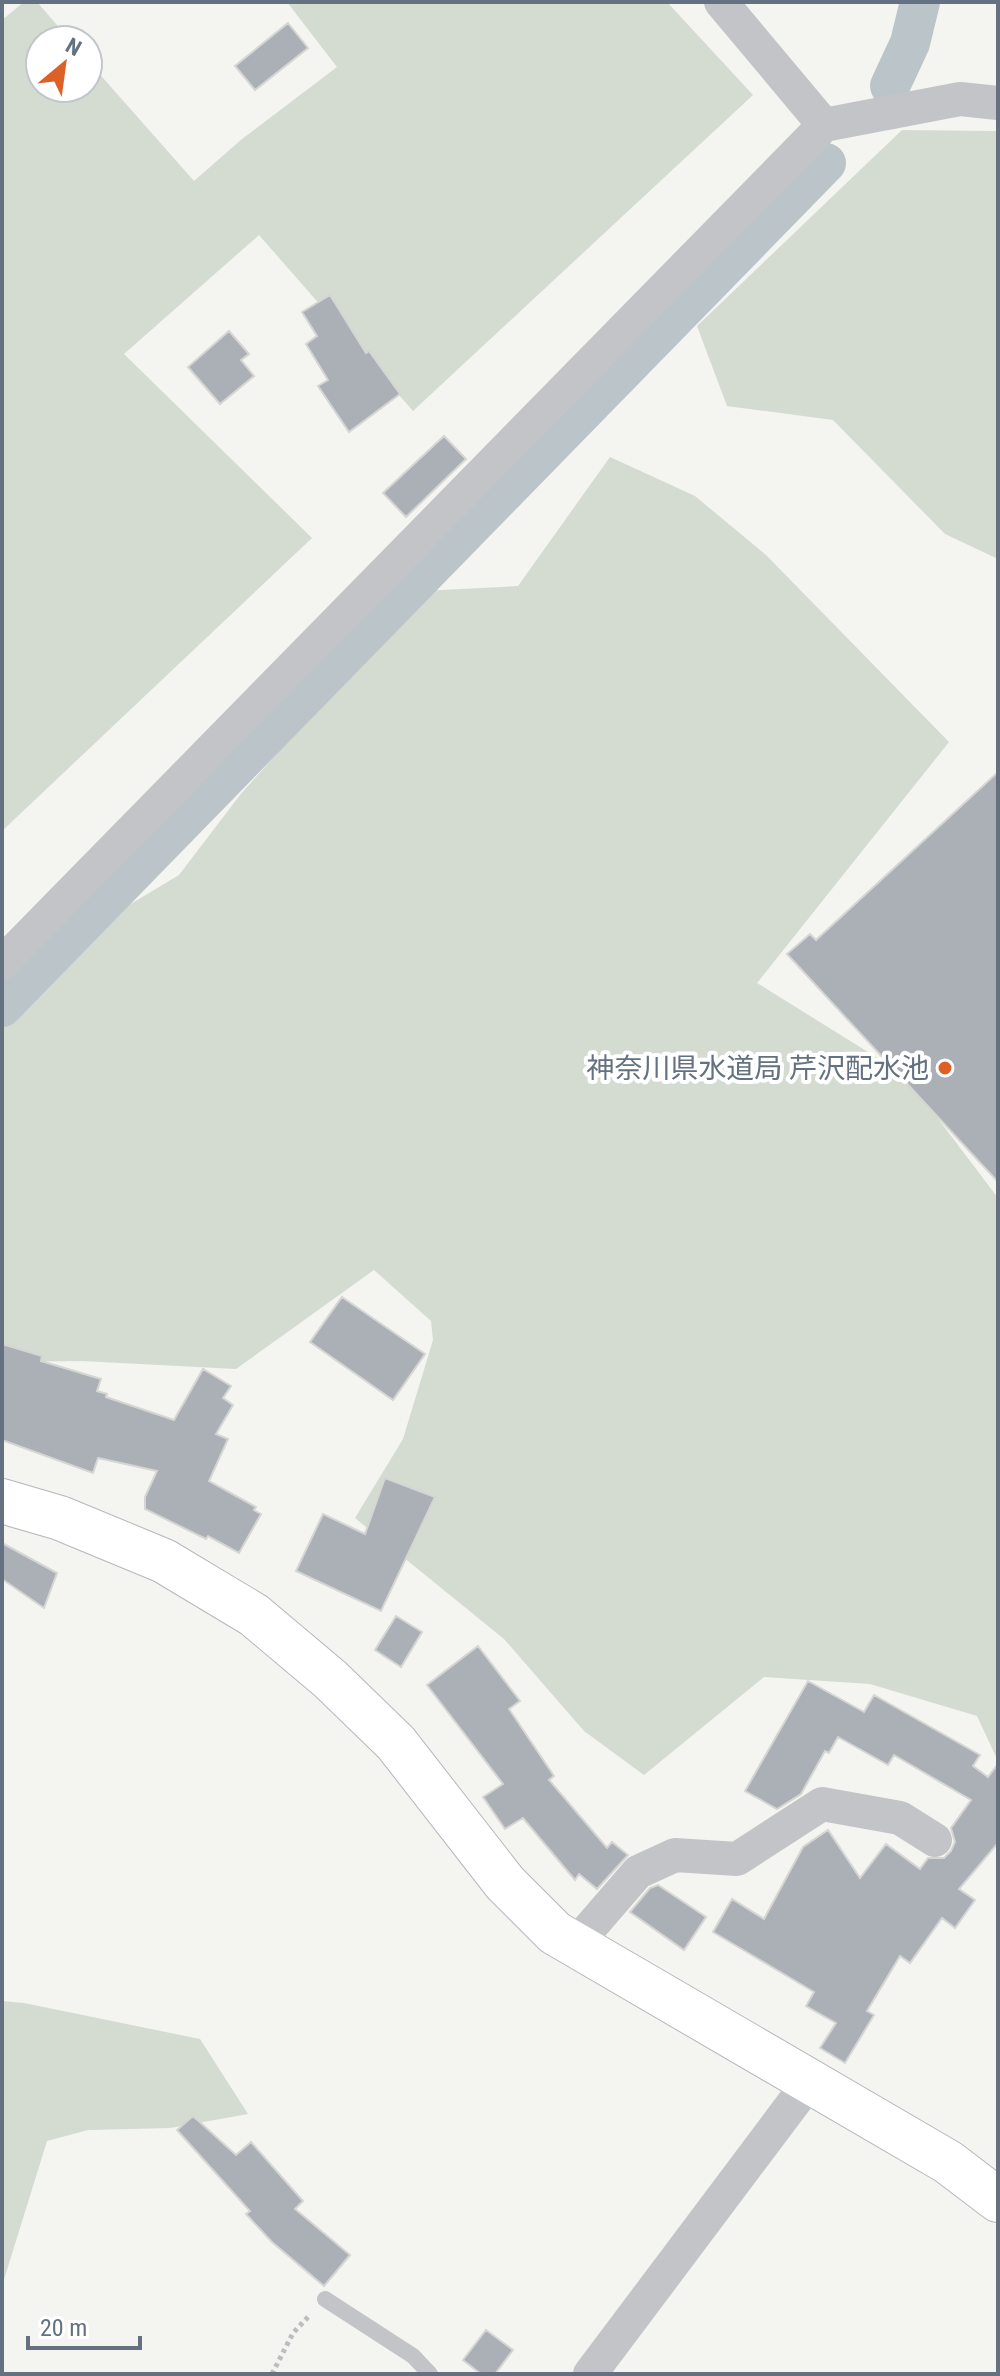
<svg xmlns="http://www.w3.org/2000/svg" width="1000" height="2376" font-family="'Roboto Condensed','Noto Sans JP',sans-serif">
<style>
.green{fill:#d4dbd1}
.lines{fill:none;stroke-linecap:round;stroke-linejoin:round}
.canal{stroke:#bac4c9;stroke-width:40}
.building{fill:#aab0b6;stroke:#d5d5d3;stroke-width:2}
.secondary-casing{stroke:#b4b8bc;stroke-width:46}
.path{stroke:#bbbdbf;stroke-width:5;stroke-dasharray:4 4;stroke-linecap:butt}
.lane{stroke:#c2c4c8;stroke-width:16}
.street{stroke:#c2c4c8;stroke-width:34}
.secondary{stroke:#fff;stroke-width:44}
.poi-dot{fill:#dd6127;stroke:#fff;stroke-width:3}
.labels{text-anchor:middle;dominant-baseline:central;stroke-width:8;stroke-linejoin:round;paint-order:stroke}
.poi-label{font-size:28px;fill:#647180;stroke:#fff;text-anchor:end}
</style>
<rect width="100%" height="100%" fill="#f4f4f0"/>
<path class="green" d="M 24,2 L 37,2 L 70,40 L 40,40 L 40,88 L 88,88 L 88,61 L 194,181 L 242,139 L 337,67 L 287,2 L 667,2 L 753,95 L 413,411 L 259,235 L 124,354 L 312,538 L 2,831 L 2,20 Z
M 902,130 L 998,131 L 998,559 L 945,534 L 833,420 L 727,406 L 697,326 Z
M 610,457 L 695,496 L 766,555 L 949,742 L 757,983 L 905,1075 L 998,1198 L 998,1761 L 977,1716 L 870,1684 L 764,1677 L 644,1775 L 584,1731 L 504,1639 L 355,1518 L 403,1439 L 433,1340 L 431,1321 L 374,1270 L 236,1369 L 82,1361 L 2,1362 L 2,958 L 70,925 L 119,911 L 179,875 L 240,795 L 422,591 L 518,586 Z
M 2,2001 L 24,2003 L 200,2039 L 248,2114 L 170,2128 L 88,2130 L 47,2141 L 2,2286 Z"/>
<g class="lines">
<path class="canal" d="M 890,86 L 910,43 L 920,2
M 2,1007 L 826,163"/>
</g>
<path class="building" d="M 288,23 L 308,48 L 255,90 L 235,66 Z
M 330,295 L 366,353 L 369,351 L 400,394 L 349,432 L 318,386 L 328,380 L 306,344 L 317,336 L 302,312 Z
M 229,331 L 249,354 L 241,360 L 254,376 L 220,404 L 188,367 Z
M 444,436 L 466,459 L 406,517 L 383,493 Z
M 998,772 L 998,1182 L 787,954 L 810,934 L 816,940 Z
M 342,1297 L 425,1354 L 393,1400 L 310,1342 Z
M 2,1344 L 42,1356 L 41,1361 L 101,1379 L 97,1391 L 107,1394 L 106,1397 L 174,1420 L 203,1369 L 231,1386 L 223,1398 L 233,1405 L 216,1434 L 228,1439 L 209,1481 L 256,1507 L 254,1510 L 261,1514 L 239,1553 L 208,1536 L 206,1539 L 145,1509 L 145,1497 L 157,1471 L 98,1458 L 93,1473 L 2,1440 Z
M 385,1478 L 435,1497 L 381,1611 L 296,1571 L 323,1514 L 365,1534 Z
M 2,1543 L 57,1573 L 44,1608 L 2,1579 Z
M 396,1616 L 422,1632 L 401,1667 L 375,1650 Z
M 478,1646 L 520,1701 L 509,1709 L 554,1776 L 549,1780 L 607,1848 L 612,1842 L 628,1855 L 597,1889 L 579,1874 L 575,1880 L 523,1818 L 505,1829 L 483,1797 L 503,1784 L 427,1685 Z
M 808,1681 L 864,1712 L 874,1695 L 980,1755 L 973,1766 L 988,1777 L 998,1764 L 998,1843 L 959,1889 L 975,1900 L 955,1928 L 942,1918 L 910,1963 L 900,1956 L 867,2011 L 874,2015 L 845,2063 L 820,2048 L 836,2023 L 806,2006 L 814,1992 L 713,1932 L 732,1899 L 764,1919 L 803,1847 L 828,1830 L 860,1878 L 886,1844 L 920,1869 L 928,1858 L 944,1858 L 951,1851 L 955,1842 L 951,1828 L 971,1800 L 894,1755 L 888,1765 L 838,1737 L 829,1753 L 825,1751 L 801,1794 L 777,1809 L 745,1791 Z
M 658,1885 L 706,1917 L 684,1950 L 630,1912 L 650,1888 Z
M 193,2116 L 236,2155 L 251,2142 L 303,2201 L 295,2209 L 350,2255 L 324,2286 L 272,2242 L 246,2214 L 250,2211 L 177,2130 Z
M 486,2330 L 513,2350 L 495,2374 L 481,2374 L 463,2360 Z"/>
<g class="lines">
<defs>
<path id="secondary" d="M 2,1501 L 60,1518 L 164,1561 L 254,1615 L 330,1679 L 396,1743 L 505,1883 L 555,1933 L 948,2162 L 998,2200"/>
</defs>
<use href="#secondary" class="secondary-casing"/>
<path class="path" d="M 272,2374 L 293,2333 L 308,2317"/>
<path class="lane" d="M 325,2299 L 413,2356 L 430,2374"/>
<path class="street" d="M 824,125 L 960,99 L 998,103
M 2,963 L 824,125 L 721,2
M 575,1945 L 638,1872 L 675,1855 L 737,1859 L 822,1804 L 900,1818 L 935,1840
M 590,2374 L 810,2081"/>
<use href="#secondary" class="secondary"/>
</g>
<circle class="poi-dot" cx="945" cy="1068" r="8"/>
<g class="labels">
<g class="poi-label">
<text x="929" y="1068">神奈川県水道局 芹沢配水池</text>
</g>
</g>
<rect width="1000" height="2376" fill="none" stroke="#647180" stroke-width="8"/>
<g transform="translate(64 64) rotate(29)"><circle r="38" fill="#ffffff" stroke="#c1c6cc" stroke-width="2"/>
<path d="M0-6L14 30L0 20L-14 30Z" fill="#dd6127"/>
<text y="-12" font-size="22" font-weight="bold" text-anchor="middle" fill="#647180">N</text>
</g>
<path d="M28 2336v12h112v-12" fill="none" stroke="#647180" stroke-width="4"/>
<text x="40" y="2336" font-size="24" fill="#647180" stroke="#ffffff" stroke-width="6" paint-order="stroke">20 m</text>
</svg>
